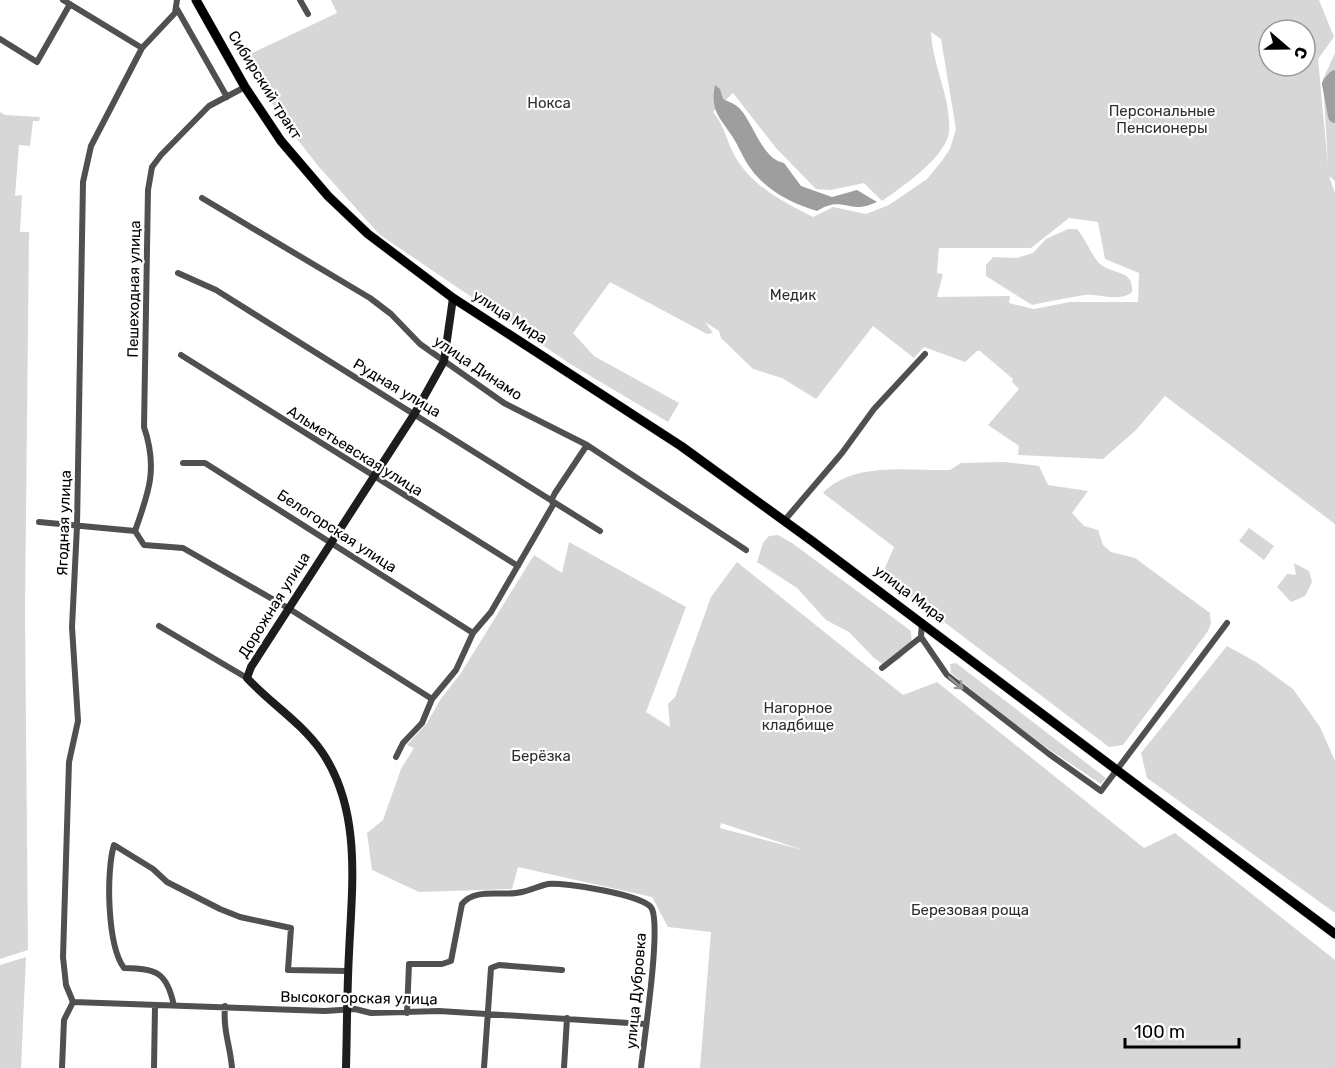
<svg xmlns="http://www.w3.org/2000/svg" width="1335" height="1068" font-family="Rubik,sans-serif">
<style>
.green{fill:#d7d7d7;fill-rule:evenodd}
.water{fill:#9e9e9e}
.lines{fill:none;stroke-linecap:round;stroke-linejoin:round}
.river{stroke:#9e9e9e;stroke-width:14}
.primary-casing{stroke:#dbdbdb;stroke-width:10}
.street{stroke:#505050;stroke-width:6}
.secondary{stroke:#1d1d1d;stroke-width:8}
.primary{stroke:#000;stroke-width:9}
.oneway{stroke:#969696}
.labels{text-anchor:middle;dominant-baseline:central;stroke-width:4.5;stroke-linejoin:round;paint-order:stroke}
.street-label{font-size:15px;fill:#000;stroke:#fff}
.park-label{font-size:15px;fill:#2e2e2e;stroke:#fff}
</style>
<rect width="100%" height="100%" fill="#fff"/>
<path class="green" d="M 331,0 L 1319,0 L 1334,37 L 1318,59 L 1328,166 L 1323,79 L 1335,53 L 1335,181 L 1329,176 L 1335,193 L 1335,524 L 1165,396 L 1136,430 L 1103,459 L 1018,455 L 1019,446 L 988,425 L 1019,389 L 1012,382 L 1013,379 L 980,351 L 977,351 L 965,362 L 924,347 L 914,358 L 873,326 L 816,399 L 782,378 L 753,369 L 721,338 L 719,331 L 705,322 L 713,333 L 707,334 L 610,282 L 573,333 L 594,356 L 679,403 L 668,422 L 572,365 L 380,235 L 319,167 L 283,121 L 244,57 L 337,13 ZM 1269,30 L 1305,30 L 1305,66 L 1269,66 ZM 931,32 L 941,39 L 956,129 L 950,149 L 941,162 L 927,179 L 889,205 L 866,214 L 833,207 L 813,217 C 785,203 752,186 736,158 C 727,143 725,126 713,112 L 733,93 L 776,148 L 816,189 L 831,190 L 864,183 L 882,201 C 902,187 940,161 948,137 C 951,129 948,112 947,104 C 942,80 932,56 931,32 ZM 1069,218 L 1098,222 L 1105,259 L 1139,273 L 1138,302 L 1070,302 L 1034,309 L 1009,303 L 1010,296 L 937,297 L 943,274 L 937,273 L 939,248 L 1031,248 Z
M 0,112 L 5,115 L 40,117 L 39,121 L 33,121 L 30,146 L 19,145 L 15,196 L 22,195 L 20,232 L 29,232 L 25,611 L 28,950 L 0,959 Z
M 1068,229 L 1077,229 C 1086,239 1091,255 1100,264 C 1113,275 1134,269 1132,292 C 1118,303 1100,293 1085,295 C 1067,298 1049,301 1032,305 L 986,276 L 986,265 L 993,257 L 1017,258 L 1033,253 L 1046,239 Z
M 1004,462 L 1039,466 L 1048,485 L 1088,491 L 1072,513 L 1084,526 L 1098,530 L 1103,545 L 1111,552 L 1135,558 L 1210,613 L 1211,623 L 1208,631 L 1123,745 L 1109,747 L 882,575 L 894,547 L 823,493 C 853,461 910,471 950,470 L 961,463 Z
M 1249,528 L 1274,546 L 1264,560 L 1239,541 Z
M 778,535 L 792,543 L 911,631 L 912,645 L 900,659 L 885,666 L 873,657 L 849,632 L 826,620 L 797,588 L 757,562 L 763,543 L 769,536 Z
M 569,542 L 686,607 L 646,712 L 670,727 L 668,704 L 675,697 L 711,597 L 737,562 L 903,695 L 937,682 L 1144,848 L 1175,833 L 1335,960 L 1335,1068 L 700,1068 L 711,932 L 668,927 L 652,897 L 518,867 L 512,889 L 419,892 L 372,870 L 367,833 L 383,820 L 401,769 L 414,748 L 407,745 L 427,723 L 440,700 L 461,673 L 534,555 L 562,573 ZM 721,823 L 803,850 L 720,828 Z
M 1294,563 L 1309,571 L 1312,582 L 1305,596 L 1291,602 L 1277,587 L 1287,574 L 1296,575 Z
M 1227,646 L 1256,662 L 1293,689 L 1320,727 L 1335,761 L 1335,913 L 1147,778 L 1141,753 Z
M 956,663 L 1106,778 L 1101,784 L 1026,734 L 951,673 L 950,664 Z
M 26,957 L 21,1068 L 0,1068 L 0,965 Z"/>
<path class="water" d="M 715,85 L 720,89 L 723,99 C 729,102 736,104 740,109 C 754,124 762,159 784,163 L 801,186 L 832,197 L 857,190 L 877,202 C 847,216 844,194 817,211 C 791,203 767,191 751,169 C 743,159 739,146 732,136 C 719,117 710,110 715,85 Z"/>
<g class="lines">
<path class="river" d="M 1335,77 L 1329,84 L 1335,116"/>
<defs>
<path id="primary" d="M 196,0 L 245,87 L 281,141 L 328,196 L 368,234 L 453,298 L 681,446 L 812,541 L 1335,934"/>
</defs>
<use href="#primary" class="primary-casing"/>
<path class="street" d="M 63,0 L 142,48
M 300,0 L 308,14
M 177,9 L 227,97
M 0,39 L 37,62 L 70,4
M 202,198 L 370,298 L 391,314 L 420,344 L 504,403 L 587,445 L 746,550
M 178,273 L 216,290 L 600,531
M 181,355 L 518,566
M 183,463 L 205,463 L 473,633
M 784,521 L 842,453 L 874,409 L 925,354
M 39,522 L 135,531 L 144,545 L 183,548 L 288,608 L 432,699
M 135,531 C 149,492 158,468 144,427 L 148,190 L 152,167 L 161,155 L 209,106 L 245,87
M 922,622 L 921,637 L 947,675 L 1049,754 L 1101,791 L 1227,623
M 159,626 L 247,678
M 882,668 L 921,637
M 396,757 L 403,743 L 422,723 L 432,699 L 456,670 L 473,633 L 491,612 L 553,505 L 552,499 L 555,493 L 587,445
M 73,1002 L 325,1011 L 355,1009 L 371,1013 L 439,1011 L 645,1024
M 174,1006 C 167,972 157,969 124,968 C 107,945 106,871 114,845 L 153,869 L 167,882 L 220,909 L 240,917 L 291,928 L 288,970 L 348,971
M 225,1006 C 223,1032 230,1044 232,1068
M 407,1013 L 409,964 L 442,964 L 451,961 L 462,904 C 476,887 502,897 522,892 C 531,890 539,886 548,884 C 563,882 647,895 652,909 C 661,930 644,1039 641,1068
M 62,1068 L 64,1020 L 73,1002 L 66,985 L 63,957 L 69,762 L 78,721 L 72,627 L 77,526 L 83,182 L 91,146 L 142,48 L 175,13 L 177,0
M 154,1068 L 155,1006
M 484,1068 L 491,968 L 499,965 L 562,970
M 564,1068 L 567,1018"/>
<path class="secondary" d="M 346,1068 C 347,1030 347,991 349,953 C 352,886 362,811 322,752 C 301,722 271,704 247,678 L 251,667 L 415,413 L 444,361 L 453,298"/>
<use href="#primary" class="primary"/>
</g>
<defs><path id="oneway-shaft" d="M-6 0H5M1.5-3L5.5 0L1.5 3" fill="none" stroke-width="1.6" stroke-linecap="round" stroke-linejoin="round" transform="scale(1.5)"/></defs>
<use class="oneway" href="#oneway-shaft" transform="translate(956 683) rotate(40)"/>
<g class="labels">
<g class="street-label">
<text transform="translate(265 85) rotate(58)">Сибирский тракт</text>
<text transform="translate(134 289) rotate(-89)">Пешеходная улица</text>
<text transform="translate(510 317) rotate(33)">улица Мира</text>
<text transform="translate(478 368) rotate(34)">улица Динамо</text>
<text transform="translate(397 388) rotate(31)">Рудная улица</text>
<text transform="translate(355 451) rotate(32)">Альметьевская улица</text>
<text transform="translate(64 523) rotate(-88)">Ягодная улица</text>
<text transform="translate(337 531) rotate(33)">Белогорская улица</text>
<text transform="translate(910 594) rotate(37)">улица Мира</text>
<text transform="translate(274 605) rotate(-58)">Дорожная улица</text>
<text transform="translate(636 991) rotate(-85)">улица Дубровка</text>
<text transform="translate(359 998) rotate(1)">Высокогорская улица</text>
</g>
<g class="park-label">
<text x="549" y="103">Нокса</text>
<text x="1162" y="111">Персональные<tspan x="1162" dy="17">Пенсионеры</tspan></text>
<text x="793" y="295">Медик</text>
<text x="798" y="708">Нагорное<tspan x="798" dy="17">кладбище</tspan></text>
<text x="541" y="756">Берёзка</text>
<text x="970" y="910">Березовая роща</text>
</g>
</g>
<g transform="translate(1287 48) rotate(110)"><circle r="28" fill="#ffffff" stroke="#999999" stroke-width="1.5"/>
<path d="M0-4.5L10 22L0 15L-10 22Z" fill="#000000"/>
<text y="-9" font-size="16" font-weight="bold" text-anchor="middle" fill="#000000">С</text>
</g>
<path d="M1125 1038v9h114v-9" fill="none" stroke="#000000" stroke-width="3"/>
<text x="1134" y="1038" font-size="18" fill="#000000" stroke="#ffffff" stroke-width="4.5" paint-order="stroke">100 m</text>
</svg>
